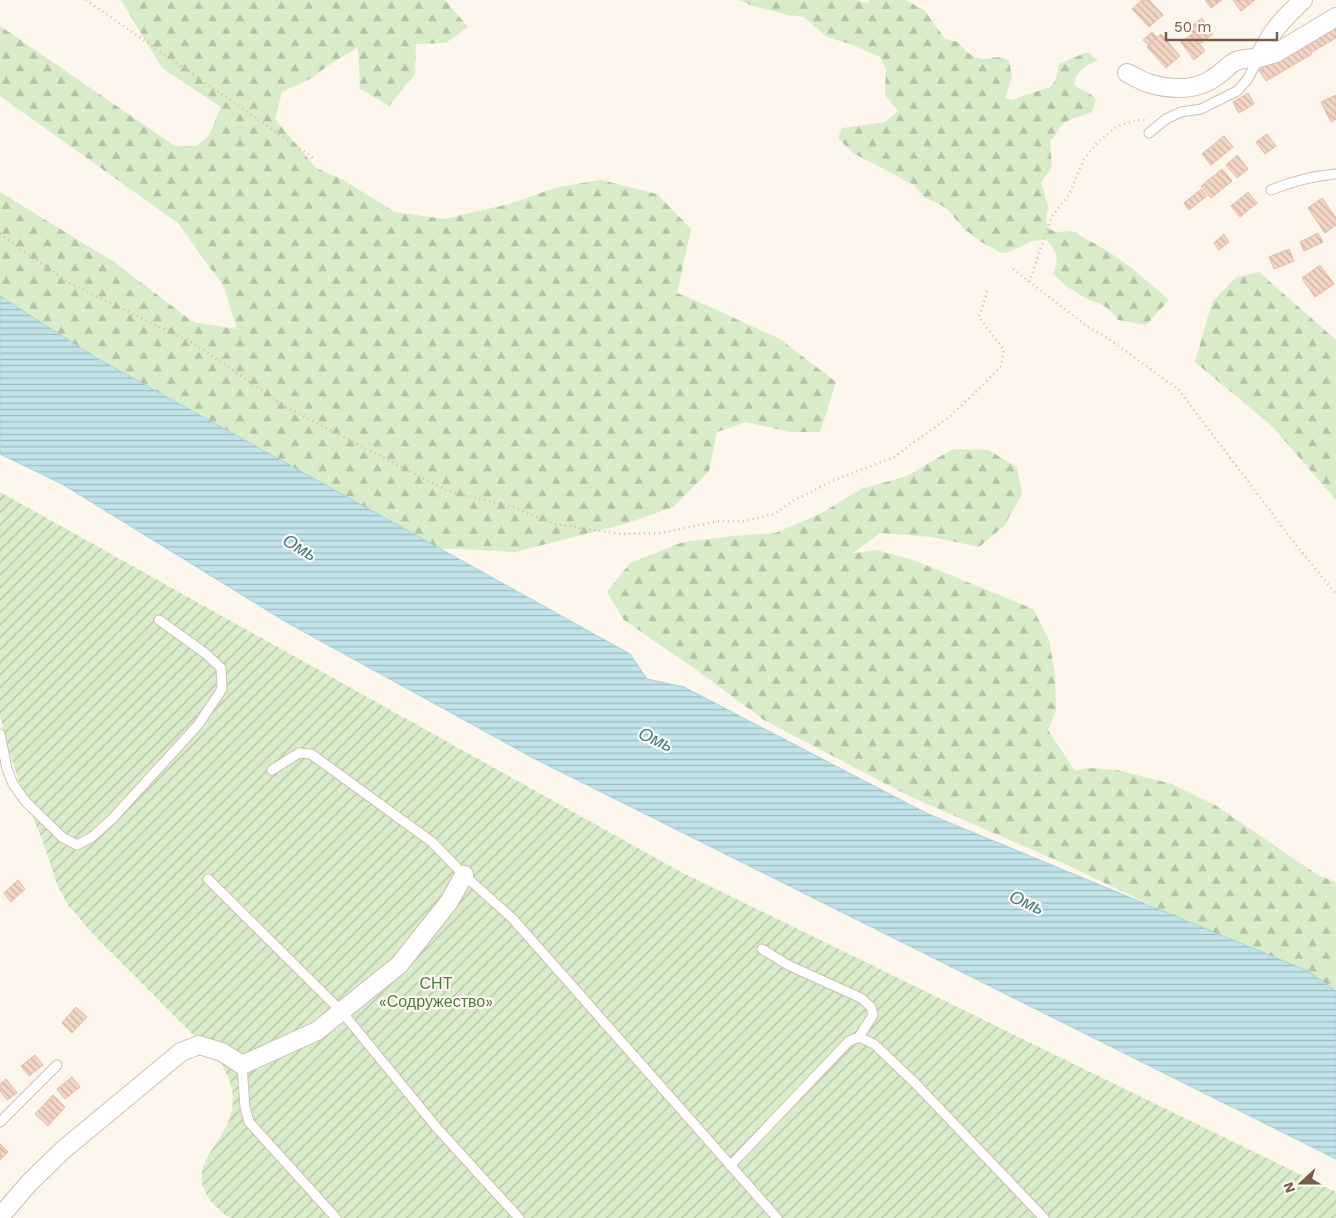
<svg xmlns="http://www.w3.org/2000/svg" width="1336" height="1218" font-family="'Work Sans',sans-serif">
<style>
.forest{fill:url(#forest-firs)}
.garden{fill:url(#garden-furrows)}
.water{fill:url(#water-rules);stroke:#a5d3da}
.building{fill:url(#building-back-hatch);stroke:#e6bba3}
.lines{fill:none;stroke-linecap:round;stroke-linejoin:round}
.lane-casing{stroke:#d1beb0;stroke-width:11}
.street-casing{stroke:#d1beb0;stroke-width:20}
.path{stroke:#d9b8a5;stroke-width:2.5;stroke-dasharray:1 4;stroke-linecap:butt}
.lane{stroke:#fff;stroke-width:9}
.street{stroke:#fff;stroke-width:18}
.labels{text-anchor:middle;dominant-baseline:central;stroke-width:4.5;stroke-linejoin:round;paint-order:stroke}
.park-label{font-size:16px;fill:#537a41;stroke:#fffaf3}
.water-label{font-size:18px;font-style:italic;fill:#437c86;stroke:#fffaf3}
</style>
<defs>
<pattern id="forest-firs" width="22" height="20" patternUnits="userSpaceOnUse" patternTransform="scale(1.25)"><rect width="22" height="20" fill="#d8ecc9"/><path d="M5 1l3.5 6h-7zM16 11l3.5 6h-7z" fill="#b4c2a5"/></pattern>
<pattern id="garden-furrows" width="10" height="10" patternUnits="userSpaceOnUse" patternTransform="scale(1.25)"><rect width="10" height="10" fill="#d8ecc9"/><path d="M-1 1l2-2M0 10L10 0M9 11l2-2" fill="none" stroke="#b4c2a5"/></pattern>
<pattern id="water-rules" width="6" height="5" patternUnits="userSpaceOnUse" patternTransform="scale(1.25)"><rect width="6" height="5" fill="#bfe3e8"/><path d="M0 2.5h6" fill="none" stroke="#a0bbbe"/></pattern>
<pattern id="building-back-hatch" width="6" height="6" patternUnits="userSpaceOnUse" patternTransform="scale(1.25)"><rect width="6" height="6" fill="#f3d5c3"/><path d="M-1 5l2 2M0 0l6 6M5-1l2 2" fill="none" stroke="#cab0a1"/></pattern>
</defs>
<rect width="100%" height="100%" fill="#fdf6ec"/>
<path class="forest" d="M 121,0 L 445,0 L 468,27 L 446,43 L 416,44 L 415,74 L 389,106 L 360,89 L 358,47 L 329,65 L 312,78 L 282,92 L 275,119 L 316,168 L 342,179 L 395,212 L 444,219 L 509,204 L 558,187 L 601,180 L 657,194 L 691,229 L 677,293 L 706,305 L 780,339 L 836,382 L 820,432 L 790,432 L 746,422 L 717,432 L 709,471 L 673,507 L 628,523 L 515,552 L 459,549 L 403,549 L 0,304 L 0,192 L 114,262 L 193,322 L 237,329 L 224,287 L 178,223 L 0,96 L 0,26 L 175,146 L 197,146 L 209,135 L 221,107 L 162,68 Z
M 739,0 L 855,0 L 867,3 L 871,0 L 906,0 L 925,11 L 945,39 L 958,42 C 965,51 974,60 986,59 C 995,58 1001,55 1009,61 L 1012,77 L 1005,98 L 1011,100 L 1050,87 C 1057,81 1057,74 1059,64 L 1087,52 L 1098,60 C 1086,66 1076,70 1074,84 C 1082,93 1088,89 1096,100 L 1092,112 C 1082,116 1065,119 1059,128 C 1056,133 1054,137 1050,141 L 1052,167 L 1041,183 L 1048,205 L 1046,222 L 1049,229 L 1056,232 L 1072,231 L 1106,250 L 1133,269 L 1169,300 L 1146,325 L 1118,320 C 1104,301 1100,306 1082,296 C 1073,291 1061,282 1053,274 C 1060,257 1057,253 1046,239 L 1033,241 L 1006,253 L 1000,252 L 983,243 L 964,229 L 949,211 L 941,205 L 925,198 L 914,185 L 853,153 L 838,138 L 842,128 L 885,122 L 898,111 L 885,95 L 886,68 L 880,57 L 853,45 L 827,37 L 804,17 L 789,15 L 753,6 Z
M 1259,272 L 1336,340 L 1336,500 L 1272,426 L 1195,362 L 1212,302 L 1235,278 Z
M 953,449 L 988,450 L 1017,467 L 1022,494 L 1004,526 L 979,547 L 932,537 L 880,533 L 853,553 L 877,550 L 916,561 L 1033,609 L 1049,640 L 1055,674 L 1056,711 L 1048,730 L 1075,771 L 1088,768 L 1117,770 L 1172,784 L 1215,805 L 1318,875 L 1336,882 L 1336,1008 L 1251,953 L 1065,864 L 909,796 L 764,720 L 698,671 L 624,620 L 607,592 L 630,563 L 683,542 L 734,536 L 775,533 L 820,514 L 861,489 L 907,476 Z"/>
<path class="garden" d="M 0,492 L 679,871 L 1336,1192 L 1336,1218 L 231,1218 C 222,1214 214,1205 208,1197 C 186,1163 227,1143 232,1109 C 235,1090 230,1081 222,1064 L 94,935 L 68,905 L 58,887 L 43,842 L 20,785 L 5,738 L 0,715 Z"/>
<path class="water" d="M 0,296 L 95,357 L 630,654 L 647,679 L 684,687 L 926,813 L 1308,971 L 1336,991 L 1336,1159 L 535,759 L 286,622 L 62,484 L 0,454 Z"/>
<path class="building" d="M 1142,0 L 1149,0 L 1163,15 L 1149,27 L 1132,9 Z
M 1205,0 L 1222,0 L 1211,8 Z
M 1233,0 L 1255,0 L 1241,11 Z
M 1202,18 L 1213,34 L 1201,43 L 1189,28 Z
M 1336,24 L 1336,38 L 1312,52 L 1306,41 Z
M 1152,32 L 1157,37 L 1148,45 L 1143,40 Z
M 1161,34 L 1180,56 L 1166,68 L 1147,47 Z
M 1192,34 L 1205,51 L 1194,60 L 1181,42 Z
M 1306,43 L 1312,54 L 1266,81 L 1259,70 Z
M 1248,93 L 1254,104 L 1239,113 L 1233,102 Z
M 1336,95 L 1336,119 L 1331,122 L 1321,102 Z
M 1267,134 L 1276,146 L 1265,154 L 1256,142 Z
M 1224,136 L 1233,147 L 1211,165 L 1202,154 Z
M 1237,155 L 1248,169 L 1237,178 L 1226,165 Z
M 1222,169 L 1232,181 L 1211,198 L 1201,186 Z
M 1201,189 L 1207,196 L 1189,210 L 1184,203 Z
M 1248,192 L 1257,203 L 1240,217 L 1231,206 Z
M 1322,198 L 1336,218 L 1336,225 L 1325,233 L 1308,208 Z
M 1318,233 L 1323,242 L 1304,251 L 1300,242 Z
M 1224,234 L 1229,242 L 1219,250 L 1214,243 Z
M 1289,249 L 1294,261 L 1274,269 L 1269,257 Z
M 1320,265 L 1334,284 L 1315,297 L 1302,278 Z
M 18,880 L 25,889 L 11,902 L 4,893 Z
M 76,1007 L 87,1017 L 72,1033 L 62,1023 Z
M 35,1055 L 43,1065 L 29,1076 L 21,1066 Z
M 72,1077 L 80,1087 L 65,1099 L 57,1089 Z
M 6,1079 L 17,1093 L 7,1100 L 0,1091 L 0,1084 Z
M 53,1095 L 65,1107 L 48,1126 L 35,1114 Z
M 0,1144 L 8,1152 L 0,1160 Z"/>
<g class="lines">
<defs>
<path id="lane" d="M 1149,133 L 1166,119 L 1181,112 L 1201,109 L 1237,91 L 1247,80 L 1259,58
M 1271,190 C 1293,181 1312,176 1336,174
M 0,734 L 7,769 L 13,784 L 26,802 L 62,837 L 77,845 L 92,837 L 112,819 L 198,725 L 222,689 L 221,668 L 205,653 L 159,620
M 272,770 L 299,753 L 311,754 L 432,842 L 464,875 L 513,919 L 777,1218
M 208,879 L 342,1012 L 437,1128 L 519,1218
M 859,1037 L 874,1044 L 915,1083 L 1044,1218
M 242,1065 L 245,1107 L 249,1122 L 336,1218
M 0,1122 L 57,1065
M 730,1166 L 849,1041 L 859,1037 L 873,1015 L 871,1007 L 861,998 L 788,965 L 762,949"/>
<path id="street" d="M 1259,58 L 1276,53 L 1336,17
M 1127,73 C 1134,76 1141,81 1148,83 C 1166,89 1192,91 1209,81 C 1233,68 1225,58 1259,58 C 1271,31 1282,20 1303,0
M 0,1217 L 29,1183 L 63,1150 L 181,1052 L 199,1045 L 222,1052 L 242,1065 L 317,1031 L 399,965 L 449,902 L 464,875"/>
</defs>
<use href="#lane" class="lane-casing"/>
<use href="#street" class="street-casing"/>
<path class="path" d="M 86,0 L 315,159
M 0,234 L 69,283 L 195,344 L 286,407 L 448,491 L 513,507 L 554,524 L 620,534 L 660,533 L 719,521 L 745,521 L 774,514 L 793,501 L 830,482 L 894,457 L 950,416 L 984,384 L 1001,366 L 1004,350 L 979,317 L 988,289
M 1013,269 L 1088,327 L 1109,339 L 1179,390 L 1296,545 L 1336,594
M 1029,282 L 1052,216 L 1069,195 L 1084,159 L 1097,143 L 1116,127 L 1136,120 L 1147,120"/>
<use href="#lane" class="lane"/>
<use href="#street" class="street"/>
</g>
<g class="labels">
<g class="park-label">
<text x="436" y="983">СНТ<tspan x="436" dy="18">«Содружество»</tspan></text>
</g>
<g class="water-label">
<text transform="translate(300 547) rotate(30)">Омь</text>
<text transform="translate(656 739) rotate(24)">Омь</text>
<text transform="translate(1027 902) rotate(24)">Омь</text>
</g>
</g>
<g transform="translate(1301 1183) rotate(249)" stroke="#fffaf3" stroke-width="4" paint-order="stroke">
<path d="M0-4L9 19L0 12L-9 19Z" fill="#7a5c4d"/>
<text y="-8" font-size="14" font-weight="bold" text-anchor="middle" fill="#7a5c4d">N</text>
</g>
<path d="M1166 32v8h111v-8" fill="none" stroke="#7a5c4d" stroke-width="2.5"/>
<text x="1174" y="32" font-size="15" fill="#7a5c4d" stroke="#fffaf3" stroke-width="4" paint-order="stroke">50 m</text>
</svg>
